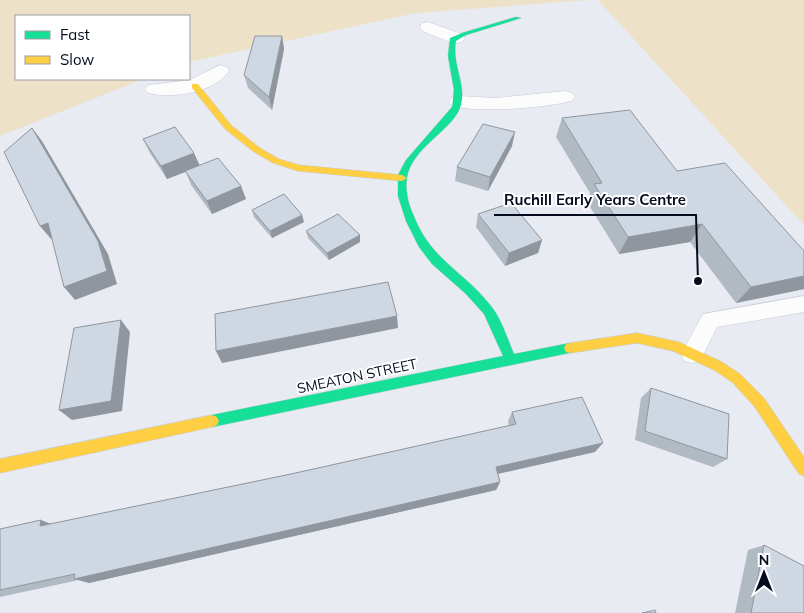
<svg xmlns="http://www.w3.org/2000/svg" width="804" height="613" font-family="Mulish,sans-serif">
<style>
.green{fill:#ede1c7}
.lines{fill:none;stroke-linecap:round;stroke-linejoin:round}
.lane-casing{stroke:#c5cad8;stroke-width:1}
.street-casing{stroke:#c5cad8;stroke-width:1}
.fast-casing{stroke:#c5cad8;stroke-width:1}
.slow-casing{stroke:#c5cad8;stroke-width:1}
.lane{fill:#fcfcfd;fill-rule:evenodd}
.street{fill:#fcfcfd;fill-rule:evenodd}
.fast{fill:#16e098;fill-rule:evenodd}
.slow{fill:#ffcf43;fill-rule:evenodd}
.wall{fill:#b1b9c2}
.shaded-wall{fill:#90969e}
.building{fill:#ced7e2;stroke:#90969e}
.labels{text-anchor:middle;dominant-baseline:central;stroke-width:4;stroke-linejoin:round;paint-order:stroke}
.street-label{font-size:14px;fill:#060c20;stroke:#fff}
.leader{fill:none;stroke:#060c20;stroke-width:2}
.callout-dot{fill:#060c20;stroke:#fff;stroke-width:2}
.callout-label{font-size:15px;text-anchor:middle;font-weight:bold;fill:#060c20;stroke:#fff;stroke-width:4;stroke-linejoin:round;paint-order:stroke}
</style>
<rect width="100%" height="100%" fill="#e9ebf2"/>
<path class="green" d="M 0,0 L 589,0 L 416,13 L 189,62 L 189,16 L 16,16 L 16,79 L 143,79 L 0,136 Z
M 598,0 L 804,0 L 804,225 Z"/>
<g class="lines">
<defs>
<path id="lane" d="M 804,296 L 804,312 L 717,327 L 700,361 L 692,363 L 684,361 L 681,354 L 703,314 Z"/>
<path id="street" d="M 428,22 L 462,34 L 465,38 L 462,42 L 456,43 L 450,42 L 422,31 L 420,27 L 422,23 Z
M 220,65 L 227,67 L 229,71 C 214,93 172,99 148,93 L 145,89 L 148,85 L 190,80 Z
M 565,91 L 572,93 L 575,97 L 572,101 C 542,108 481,113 452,106 L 449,102 L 452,98 L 459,96 L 496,98 Z"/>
<path id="fast" d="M 516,17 L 521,18 L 466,35 L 456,41 C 451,64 468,86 460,108 C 450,132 413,147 407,177 C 405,190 408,203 413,214 C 431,261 463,270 491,306 C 502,320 507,338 514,354 L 570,343 L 574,344 L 576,348 L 574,352 L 212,427 L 207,425 L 205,421 L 207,417 L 212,415 L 503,356 L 484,314 L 466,294 L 432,264 L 419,247 L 406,221 L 398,196 L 398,175 L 406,160 L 452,107 L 454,90 L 448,56 L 450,38 L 462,33 Z"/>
<path id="slow" d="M 192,84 L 198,84 L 231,125 L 260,148 L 279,159 L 299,165 L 402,175 L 407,178 L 402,181 L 298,171 L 273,163 L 254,152 L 225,129 L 192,88 Z
M 637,333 L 679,342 L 722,362 L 740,374 L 764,398 L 804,457 L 804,476 L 799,474 L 754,406 L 732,382 L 714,370 L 673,351 L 637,343 L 570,353 L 566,352 L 564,348 L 566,344 L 570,343 Z
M 212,415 L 217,417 L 219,421 L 217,425 L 212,427 L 0,473 L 0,459 Z"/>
</defs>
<use href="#lane" class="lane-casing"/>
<use href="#street" class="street-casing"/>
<use href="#fast" class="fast-casing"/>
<use href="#slow" class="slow-casing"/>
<use href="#lane" class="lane"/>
<use href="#street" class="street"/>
<use href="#fast" class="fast"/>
<use href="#slow" class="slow"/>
</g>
<path class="wall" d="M 282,36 L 284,49 L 272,110 L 248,88 L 244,75 Z
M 562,118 L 677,171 L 804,251 L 804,289 L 736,303 L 690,242 L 619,254 L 587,202 L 590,193 L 556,137 Z
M 143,139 L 199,165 L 241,186 L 246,199 L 212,214 L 191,185 L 186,172 L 167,179 L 150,153 Z
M 512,146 L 488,191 L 455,181 L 457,167 Z
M 252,210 L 304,222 L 272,238 L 254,217 Z
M 478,214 L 542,240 L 538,253 L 505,266 L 476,227 Z
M 306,231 L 360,235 L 360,242 L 329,260 L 308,238 Z
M 651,388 L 727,459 L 713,467 L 635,440 L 641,398 Z
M 512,412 L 595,452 L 498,474 L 500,482 L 496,490 L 89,583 L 79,580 L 0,597 L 0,529 L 41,520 L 51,524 L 291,474 L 509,426 L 508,421 Z
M 764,545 L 804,613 L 735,613 L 748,550 Z"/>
<path class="shaded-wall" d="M 282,36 L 284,49 L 272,110 L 269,97 Z
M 32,128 L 42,141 L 108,254 L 117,284 L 75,300 L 64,287 Z
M 515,132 L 512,146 L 488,191 L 490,177 Z
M 194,153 L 200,166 L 167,179 L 161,166 Z
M 241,186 L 246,199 L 212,214 L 207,201 Z
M 302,215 L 304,222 L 272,238 L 270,231 Z
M 48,223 L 59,236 L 51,239 L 40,226 Z
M 702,224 L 690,242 L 619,254 L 628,237 Z
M 360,235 L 360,242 L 329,260 L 327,253 Z
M 542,240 L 538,253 L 505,266 L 509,253 Z
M 804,276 L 804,289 L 736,303 L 751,287 Z
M 397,316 L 398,328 L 222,363 L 216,351 Z
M 121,320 L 130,332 L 122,411 L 72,420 L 59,410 Z
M 603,443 L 595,452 L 492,475 L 496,467 Z
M 500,482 L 496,490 L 89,583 L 74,579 Z
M 41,520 L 57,527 L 40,526 Z"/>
<path class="building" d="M 255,36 L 282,36 L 269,97 L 244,75 Z
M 630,110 L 677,171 L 725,163 L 804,251 L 804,276 L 751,287 L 702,224 L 628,237 L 594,184 L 602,183 L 562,118 Z
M 483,124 L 515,132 L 490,177 L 457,167 Z
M 175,127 L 194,153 L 161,166 L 143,139 Z
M 32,128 L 98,241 L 107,271 L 64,287 L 48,223 L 40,226 L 4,152 Z
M 218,158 L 241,186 L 207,201 L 185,171 Z
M 284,194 L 302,215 L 270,231 L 252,210 Z
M 511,203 L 542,240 L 509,253 L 478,214 Z
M 338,214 L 360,235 L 327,253 L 306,231 Z
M 388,282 L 397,316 L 216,351 L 215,314 Z
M 121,320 L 111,401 L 59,410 L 74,328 Z
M 651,388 L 729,414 L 727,459 L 645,431 Z
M 582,397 L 603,443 L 496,467 L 500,482 L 74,579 L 75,574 L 0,590 L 0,529 L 41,520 L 40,526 L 291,474 L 516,424 L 512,412 Z
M 764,545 L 804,566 L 804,613 L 751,613 Z
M 655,610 L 656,613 L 642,613 Z"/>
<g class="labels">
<g class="street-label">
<text transform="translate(357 376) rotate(-12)">SMEATON STREET</text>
</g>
</g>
<path class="leader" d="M698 281L696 215H494"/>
<circle class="callout-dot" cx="698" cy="281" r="5"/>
<g class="callout-label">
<text x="595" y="205">Ruchill Early Years Centre</text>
</g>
<rect x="15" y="15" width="175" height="65" fill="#ffffff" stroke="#9b9ea6"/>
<rect x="25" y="31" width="25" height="8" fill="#16e098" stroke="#9b9ea6"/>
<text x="60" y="40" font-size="15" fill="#060c20">Fast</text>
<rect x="25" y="56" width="25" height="8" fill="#ffcf43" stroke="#9b9ea6"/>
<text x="60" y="65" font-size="15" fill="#060c20">Slow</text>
<g transform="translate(764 573)" stroke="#ffffff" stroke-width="4" paint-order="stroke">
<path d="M0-4L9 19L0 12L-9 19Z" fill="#060c20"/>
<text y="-8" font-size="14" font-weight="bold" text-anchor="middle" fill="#060c20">N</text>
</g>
</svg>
